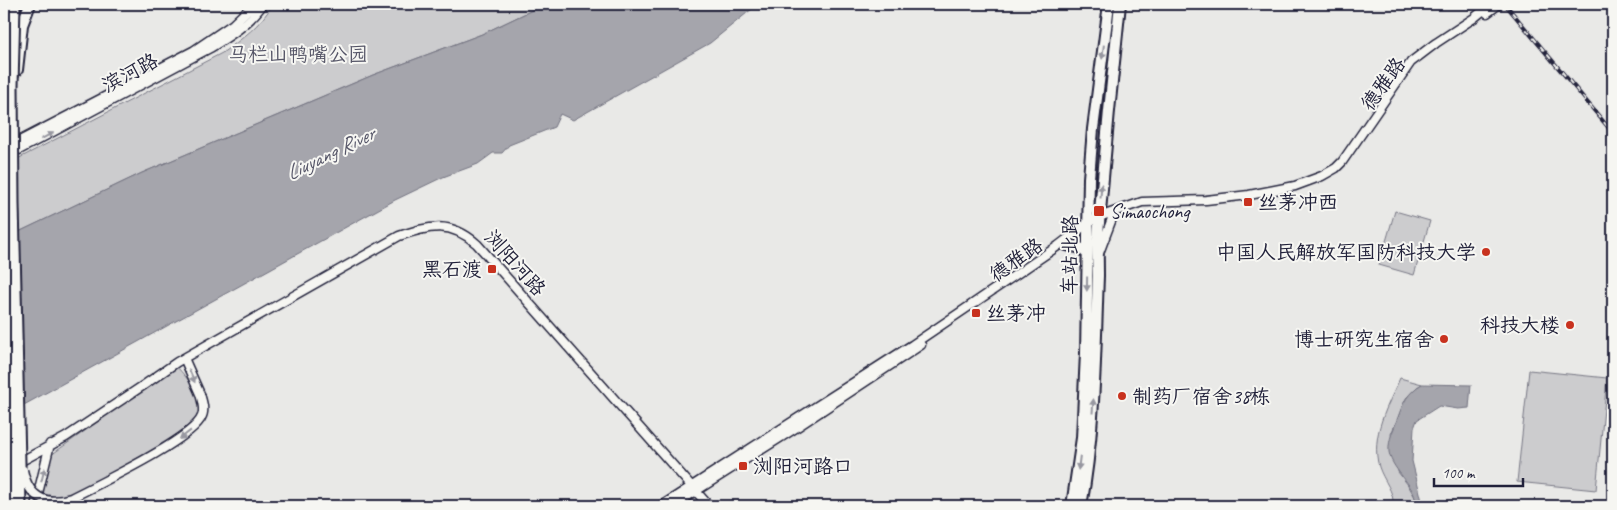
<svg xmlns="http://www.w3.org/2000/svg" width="1617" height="510" font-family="Caveat,'LXGW WenKai TC',sans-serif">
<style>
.green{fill:#ccccce;stroke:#777784}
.water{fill:#a5a5ac;stroke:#71717f}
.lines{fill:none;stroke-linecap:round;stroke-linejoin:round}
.minor-casing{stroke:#22223b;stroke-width:11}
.major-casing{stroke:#22223b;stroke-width:14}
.minor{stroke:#f6f6f2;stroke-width:8}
.major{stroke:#f6f6f2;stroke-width:10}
.rail-casing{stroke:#22223b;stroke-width:4}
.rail{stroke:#f6f6f2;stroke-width:2;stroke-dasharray:5.5;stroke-linecap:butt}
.minor-bridge-casing{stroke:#22223b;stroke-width:11;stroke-linecap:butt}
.highway-bridge-casing{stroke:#22223b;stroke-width:15;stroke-linecap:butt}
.minor-bridge{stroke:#f6f6f2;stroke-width:8}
.highway-bridge{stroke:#f6f6f2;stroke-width:11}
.oneway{fill:#9797a0}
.poi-dot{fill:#c8321e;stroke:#f6f6f2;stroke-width:2}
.labels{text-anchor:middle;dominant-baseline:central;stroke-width:4;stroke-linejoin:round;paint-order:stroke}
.park-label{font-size:20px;fill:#555567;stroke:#f6f6f2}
.street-label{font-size:20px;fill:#22223b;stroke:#f6f6f2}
.poi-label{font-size:20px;fill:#22223b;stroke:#f6f6f2;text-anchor:start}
.water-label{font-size:21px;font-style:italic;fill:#565668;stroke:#f6f6f2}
</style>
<rect width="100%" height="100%" fill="#e9e9e7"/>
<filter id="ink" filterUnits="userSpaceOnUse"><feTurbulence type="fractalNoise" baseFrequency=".02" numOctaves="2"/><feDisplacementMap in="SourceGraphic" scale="10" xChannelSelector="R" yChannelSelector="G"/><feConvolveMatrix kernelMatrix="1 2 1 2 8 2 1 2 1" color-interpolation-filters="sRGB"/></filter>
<g filter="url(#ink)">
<path class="green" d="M 273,4 L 545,4 L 482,34 L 373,75 L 142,173 L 4,239 L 4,166 L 222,53 C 242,39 261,25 273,4 Z
M 1395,211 L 1430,221 L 1414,275 L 1379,265 Z
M 176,366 C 188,379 207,399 198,417 C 194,424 187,429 181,434 L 71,495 L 62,498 L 47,498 L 42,494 L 51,455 Z
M 1529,370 L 1607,378 L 1596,490 L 1517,482 Z
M 1400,378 L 1422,384 L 1417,387 L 1406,398 L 1391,434 L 1398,472 L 1408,485 L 1416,499 L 1415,506 L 1393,506 C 1395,492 1383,480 1379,467 C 1370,435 1388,406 1400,378 Z"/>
<path class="water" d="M 545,4 L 758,4 L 710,43 L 573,120 L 560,114 L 554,127 L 509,145 L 502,153 L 493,153 L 478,164 L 443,177 L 395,200 L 4,416 L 4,239 L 142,173 L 373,75 L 482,34 Z
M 1422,384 L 1471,385 L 1469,408 L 1458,409 L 1439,406 L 1417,420 L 1414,428 L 1412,461 L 1422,501 L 1432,506 L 1415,506 C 1419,487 1392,472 1389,452 C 1388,439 1394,429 1398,418 C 1402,404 1408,392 1422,384 Z"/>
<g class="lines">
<defs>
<path id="minor" d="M 1487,13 L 1499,4
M 7,76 L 8,4
M 4,149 L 193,51 L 233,24 L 254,4
M 4,158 L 210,48 C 230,36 250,23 263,4
M 1099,253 L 1113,216
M 184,358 L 200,394
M 16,464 L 66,437 L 144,385 L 177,362 L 399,236 C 430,226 450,220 477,244 L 709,506
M 35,506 L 50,444
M 661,506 L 912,345 L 1058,246 L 1088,223 L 1099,217 L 1142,202 L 1206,200 L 1249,195 L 1295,186 L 1322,176 L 1336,168 L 1342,162 L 1411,62 L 1436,43 L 1474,18 L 1491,4
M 672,506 L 797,427 L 921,345"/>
<path id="major" d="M 17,70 L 22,25 L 30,4
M 1067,245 L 1078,247 L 1087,253
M 1072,506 L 1082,438 L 1086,353 L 1089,178 L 1093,129 L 1109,4
M 1081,506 C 1095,431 1095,353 1098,276 C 1098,258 1097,240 1099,223 C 1105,150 1112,77 1120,4"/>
</defs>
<use href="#minor" class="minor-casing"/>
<use href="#major" class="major-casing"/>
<use href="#minor" class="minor"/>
<use href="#major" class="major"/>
<defs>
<path id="rail" d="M 1505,4 L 1613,133"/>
</defs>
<use href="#rail" class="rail-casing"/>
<use href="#rail" class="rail"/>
<defs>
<path id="minor-bridge" d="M 23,470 C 28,497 45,506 71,498 C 96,485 194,439 202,416 C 205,409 202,401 200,394"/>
<path id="highway-bridge" d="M 14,4 L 12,86 L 13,204 L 20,506
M 4,250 L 9,506"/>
</defs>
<use href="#minor-bridge" class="minor-bridge-casing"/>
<use href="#highway-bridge" class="highway-bridge-casing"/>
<use href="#minor-bridge" class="minor-bridge"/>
<use href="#highway-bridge" class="highway-bridge"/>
</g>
<defs><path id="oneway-solid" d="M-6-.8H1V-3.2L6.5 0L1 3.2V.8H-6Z" transform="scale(1.25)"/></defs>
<g class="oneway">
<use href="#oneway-solid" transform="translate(1103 52) rotate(97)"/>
<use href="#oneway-solid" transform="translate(47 136) rotate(-28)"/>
<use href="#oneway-solid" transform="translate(1101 191) rotate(-86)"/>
<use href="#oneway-solid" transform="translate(1087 284) rotate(91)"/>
<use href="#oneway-solid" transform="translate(192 376) rotate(66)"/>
<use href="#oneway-solid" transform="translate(1093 406) rotate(-86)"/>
<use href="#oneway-solid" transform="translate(185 435) rotate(142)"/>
<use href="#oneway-solid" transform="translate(1079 463) rotate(97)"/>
<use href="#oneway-solid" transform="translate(43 475) rotate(-76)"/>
</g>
</g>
<g class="poi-dot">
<rect x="1243" y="197" width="10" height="10" rx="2.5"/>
<rect x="1093" y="205" width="12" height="12" rx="2.5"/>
<circle cx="1486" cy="252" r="5"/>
<rect x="487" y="264" width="10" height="10" rx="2.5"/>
<rect x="971" y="308" width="10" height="10" rx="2.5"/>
<circle cx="1570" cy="325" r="5"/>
<circle cx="1444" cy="339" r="5"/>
<circle cx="1122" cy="396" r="5"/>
<rect x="738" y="461" width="10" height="10" rx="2.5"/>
</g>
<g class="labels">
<g class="park-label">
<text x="298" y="54">马栏山鸭嘴公园</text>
</g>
<g class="street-label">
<text transform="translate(130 73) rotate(-28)">滨河路</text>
<text transform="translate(1383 84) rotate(-54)">德雅路</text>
<text transform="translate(1070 255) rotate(-89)">车站北路</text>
<text transform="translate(1016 260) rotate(-35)">德雅路</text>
<text transform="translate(515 263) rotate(48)">浏阳河路</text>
</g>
<g class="poi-label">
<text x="1258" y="202">丝茅冲西</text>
<text x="1110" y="211">Simaochong</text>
<text x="1476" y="252" text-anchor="end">中国人民解放军国防科技大学</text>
<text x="482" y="269" text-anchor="end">黑石渡</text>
<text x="986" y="313">丝茅冲</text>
<text x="1560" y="325" text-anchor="end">科技大楼</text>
<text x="1434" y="339" text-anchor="end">博士研究生宿舍</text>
<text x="1132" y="396">制药厂宿舍38栋</text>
<text x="753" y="466">浏阳河路口</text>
</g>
<g class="water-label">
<text transform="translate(330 153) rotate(-26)">Liuyang River</text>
</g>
</g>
<rect width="1617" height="510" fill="none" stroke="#f6f6f2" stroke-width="20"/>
<rect x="10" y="10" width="1597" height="490" fill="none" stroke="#22223b" stroke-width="2" filter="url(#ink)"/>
<path d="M1434 478v8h89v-8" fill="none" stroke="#22223b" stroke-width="2.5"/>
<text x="1442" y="478" font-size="15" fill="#22223b" stroke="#f6f6f2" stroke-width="4" paint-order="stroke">100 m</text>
</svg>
